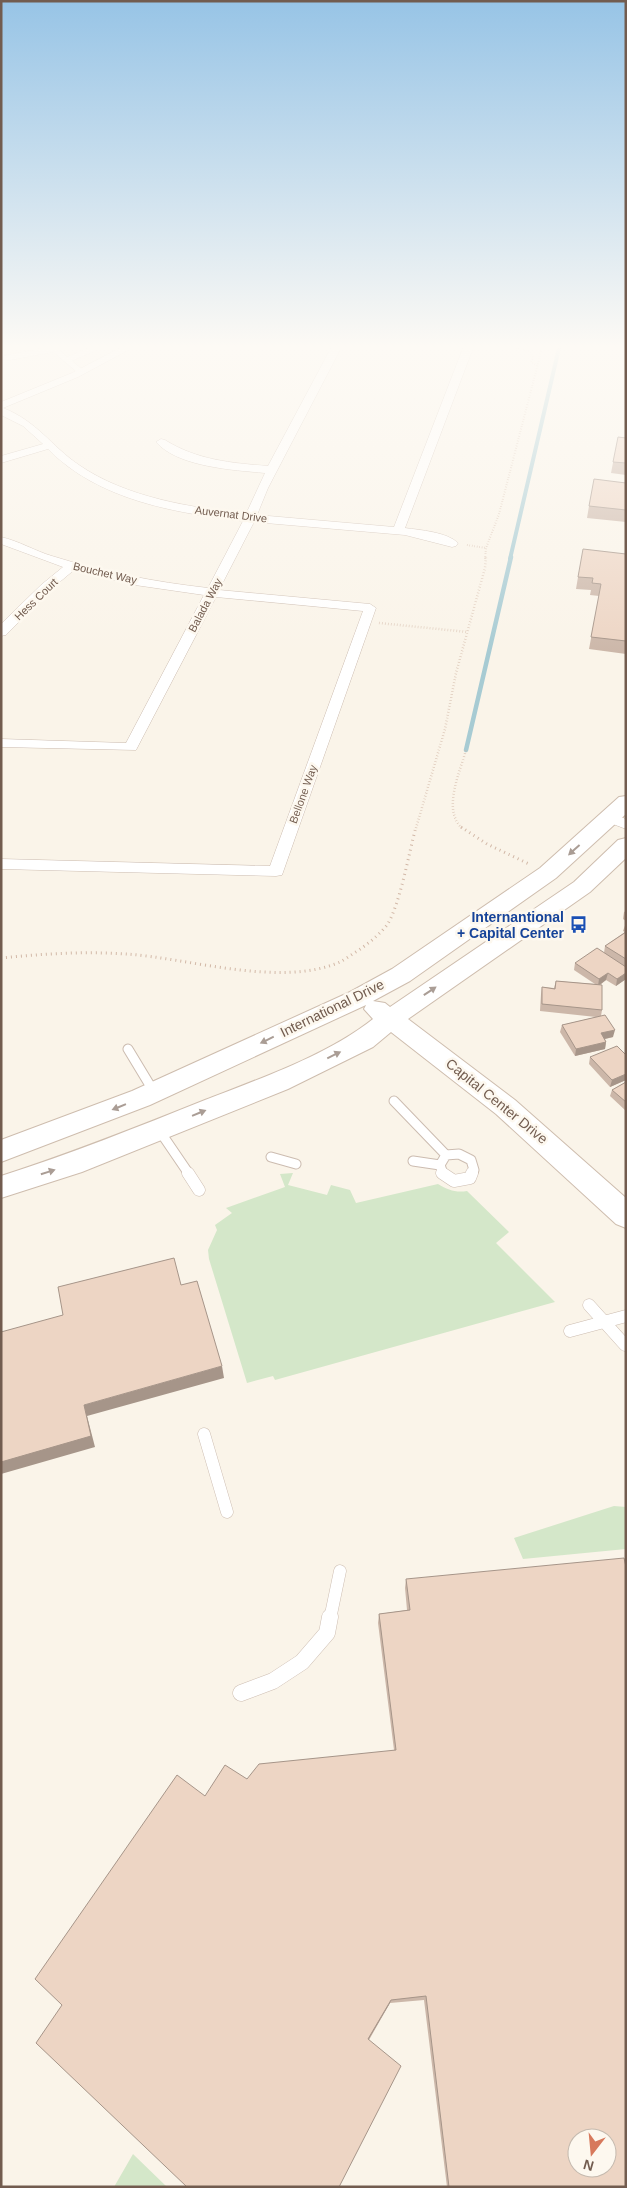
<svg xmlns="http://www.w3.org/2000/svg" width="627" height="2188" font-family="Helvetica,sans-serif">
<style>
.green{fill:#d4e7c9}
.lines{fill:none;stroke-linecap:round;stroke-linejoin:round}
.stream-far1{stroke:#a7cbd3;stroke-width:4}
.stream{stroke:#a7cbd3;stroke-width:4.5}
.lane-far3-casing{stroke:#ccbcb0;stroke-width:6}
.lane-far2-casing{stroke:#ccbcb0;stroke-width:11}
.lane-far1-casing{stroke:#ccbcb0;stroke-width:13}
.lane-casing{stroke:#ccbcb0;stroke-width:17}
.street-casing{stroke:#ccbcb0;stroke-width:1}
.secondary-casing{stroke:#cebdae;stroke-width:2}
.path-far2{stroke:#d2b8a7;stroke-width:2;stroke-dasharray:0.5 2;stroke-linecap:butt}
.path-far1{stroke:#d2b8a7;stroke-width:2.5;stroke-dasharray:0.5 2.5;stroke-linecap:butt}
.path{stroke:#d2b8a7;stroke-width:3;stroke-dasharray:1 4;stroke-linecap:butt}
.lane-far3{stroke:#fff;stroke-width:5.5}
.lane-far2{stroke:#fff;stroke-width:9}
.lane-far1{stroke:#fff;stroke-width:12}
.lane{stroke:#fff;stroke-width:16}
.street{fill:#fff;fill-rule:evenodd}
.secondary{fill:#fff;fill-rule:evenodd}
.wall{fill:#ccb7a9}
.shaded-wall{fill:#a69589}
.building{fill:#edd5c4;stroke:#a69589;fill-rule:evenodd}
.oneway{fill:#aa9d95}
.labels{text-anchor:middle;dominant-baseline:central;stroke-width:5;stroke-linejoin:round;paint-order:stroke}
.far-street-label{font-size:11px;fill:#725c4f;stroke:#fdf8ef}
.transit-label{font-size:14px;font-weight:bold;fill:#164399;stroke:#fdf8ef;text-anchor:end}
.street-label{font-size:14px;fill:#725c4f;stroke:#fdf8ef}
</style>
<rect width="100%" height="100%" fill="#faf4e9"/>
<path class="green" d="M 293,1173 L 288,1185 L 327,1195 L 331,1185 L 350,1190 L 356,1203 L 438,1184 C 448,1190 456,1193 467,1191 L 509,1232 L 496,1243 L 555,1302 L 275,1380 L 273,1376 L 247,1383 L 209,1259 L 208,1250 L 217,1230 L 215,1225 L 232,1213 L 226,1208 L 285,1187 L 280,1174 Z
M 614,1506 L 626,1507 L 626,1549 L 523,1559 L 514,1538 Z
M 133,2154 L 167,2187 L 114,2187 Z"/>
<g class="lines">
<path class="stream-far1" d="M 510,559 L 559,348"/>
<path class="stream" d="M 466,750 L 511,557"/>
<defs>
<path id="lane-far3" d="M 6,358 L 54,349 L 81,372
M 67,360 L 95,348"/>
<path id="lane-far2" d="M 128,1049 L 154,1092
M 394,1101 L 446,1155
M 159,1130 L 189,1174
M 271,1157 L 296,1164
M 413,1161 L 440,1165
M 443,1174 L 440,1165 L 446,1155 L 459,1154 L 471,1160 L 474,1170 L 472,1174"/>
<path id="lane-far1" d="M 188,1173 L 199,1190
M 442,1173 L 454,1181 L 470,1178 L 472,1173
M 589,1305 L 625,1345
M 570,1331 L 626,1316
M 204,1434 L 227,1512
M 330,1619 L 340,1571"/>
<path id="lane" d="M 241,1693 L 273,1681 L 302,1662 L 327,1633 L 330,1617"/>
<path id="street" d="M 120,348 L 132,348 L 78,377 L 3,408 C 37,421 51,446 79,465 C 127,498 190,507 246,514 L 265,473 C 233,470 178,467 156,442 L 161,439 L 165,440 C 197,460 231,463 268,466 L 331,348 L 341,348 L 268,488 L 257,515 L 394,527 L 463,348 L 473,348 L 405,528 C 420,530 447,532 458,543 L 456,546 L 452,547 L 405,535 L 254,522 L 219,590 L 370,604 L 376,608 L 282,875 L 276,876 L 1,869 L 1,859 L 270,866 L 363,611 L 216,597 L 136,750 L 1,747 L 1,739 L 126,743 L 204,595 L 135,585 L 74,570 L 49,591 L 6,635 L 1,636 L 1,624 L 41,585 L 63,567 L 1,544 L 1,537 C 19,541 35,551 52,556 C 103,572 155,582 208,588 L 243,521 C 175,513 98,500 48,449 L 1,463 L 1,456 L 43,444 L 23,426 L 1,415 L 1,402 L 72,373 Z
M 610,813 L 626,819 L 626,829 L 605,821 L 602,818 L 605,815 Z"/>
<path id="secondary" d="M 626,796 L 626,814 L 556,878 L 410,981 L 373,1001 L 385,1003 L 390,1007 L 574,882 L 618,840 L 626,838 L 626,858 L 590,892 L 408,1019 L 515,1100 L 626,1198 L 626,1228 L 616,1224 L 496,1114 L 391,1032 L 373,1047 L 288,1089 L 82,1172 L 1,1198 L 1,1176 C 70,1154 138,1127 205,1100 C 259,1079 328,1055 373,1019 L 364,1009 L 366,1005 L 150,1105 L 1,1162 L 1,1140 L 132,1091 L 350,992 L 392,969 L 540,868 L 619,797 Z"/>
</defs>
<use href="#lane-far3" class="lane-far3-casing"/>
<use href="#lane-far2" class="lane-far2-casing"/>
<use href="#lane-far1" class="lane-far1-casing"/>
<use href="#lane" class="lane-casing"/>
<use href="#street" class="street-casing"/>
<use href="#secondary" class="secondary-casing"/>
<path class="path-far2" d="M 516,348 L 529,351 L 533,357 L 531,362 L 538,366
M 467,545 L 486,548
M 485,559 L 486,548 L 499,514 L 542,348"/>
<path class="path-far1" d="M 379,623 L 468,632
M 416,828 L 445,729 L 456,673 L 485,568 L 486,557
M 462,828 C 442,810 460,772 466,750"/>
<path class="path" d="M 461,827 L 487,844 L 529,864
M 1,958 C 42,954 84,951 126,954 C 189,958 280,988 340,962 C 346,959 352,954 359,950 C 369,943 379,935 387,925 C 400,905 409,852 416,827"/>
<use href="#lane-far3" class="lane-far3"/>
<use href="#lane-far2" class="lane-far2"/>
<use href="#lane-far1" class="lane-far1"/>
<use href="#lane" class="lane"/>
<use href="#street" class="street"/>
<use href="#secondary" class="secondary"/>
</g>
<path class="wall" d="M 618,437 L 626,438 L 626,475 L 611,473 Z
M 626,483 L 626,522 L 587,518 L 589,506 Z
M 626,554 L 626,654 L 589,649 L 599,596 L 590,595 L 591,590 L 576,589 L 578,577 Z
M 626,911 L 626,921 L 623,919 L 624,912 Z
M 626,923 L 626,979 L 616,986 L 606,980 L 600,985 L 602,1010 L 601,1016 L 613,1037 L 605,1039 L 606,1042 L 605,1049 L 575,1056 L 560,1032 L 562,1025 L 596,1017 L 540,1011 L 541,994 L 542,987 L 554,988 L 556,981 L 595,984 L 574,970 L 575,963 L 604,953 L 605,946 L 625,932 L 623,931 Z
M 626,1055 L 626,1080 L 610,1087 L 589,1064 L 590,1057 Z
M 626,1082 L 626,1111 L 610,1096 L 612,1090 Z
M 406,1579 L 626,2187 L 447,2187 L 424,2000 L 390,2003 L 369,2040 L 62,2005 L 205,1796 L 247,1779 L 394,1750 L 378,1623 L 379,1614 L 407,1610 L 405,1588 Z"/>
<path class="shaded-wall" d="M 608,973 L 606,980 L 598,986 L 599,979 Z
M 626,973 L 626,979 L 616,986 L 617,979 Z
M 615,1030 L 613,1037 L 600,1040 L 601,1033 Z
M 606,1042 L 605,1049 L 575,1056 L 576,1049 Z
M 626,1074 L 626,1080 L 610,1087 L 612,1080 Z
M 222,1366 L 224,1378 L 87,1416 L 95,1447 L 1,1474 L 1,1462 L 84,1405 Z
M 391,2000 L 390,2003 L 367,2042 L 368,2039 Z"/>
<path class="building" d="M 618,437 L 626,438 L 626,463 L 613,462 Z
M 594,479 L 626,483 L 626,510 L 589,506 Z
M 583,549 L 626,554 L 626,641 L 591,637 L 601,584 L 592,583 L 593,578 L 578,577 Z
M 626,932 L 626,959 L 605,946 Z
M 597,948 L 626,967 L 626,973 L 617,979 L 608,973 L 599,979 L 575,963 Z
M 556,981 L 602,985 L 602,1010 L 542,1004 L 542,987 L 555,989 Z
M 605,1015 L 615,1030 L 601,1033 L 606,1042 L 576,1049 L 562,1025 Z
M 617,1046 L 626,1055 L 626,1074 L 612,1080 L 590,1057 Z
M 626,1082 L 626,1102 L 612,1090 Z
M 174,1258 L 181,1285 L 197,1281 L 222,1366 L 84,1405 L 91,1436 L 1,1462 L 1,1332 L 63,1315 L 58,1287 Z
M 624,1558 L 626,1567 L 626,2187 L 449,2187 L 426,1996 L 391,2000 L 368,2039 L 401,2066 L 339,2187 L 187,2187 L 36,2043 L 62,2005 L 35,1979 L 177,1775 L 205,1796 L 225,1765 L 247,1779 L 259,1764 L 396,1750 L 379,1614 L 410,1610 L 406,1579 ZM 577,2138 L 607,2138 L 607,2168 L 577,2168 Z"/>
<defs><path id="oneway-solid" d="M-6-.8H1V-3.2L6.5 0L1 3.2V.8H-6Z" transform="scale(1.25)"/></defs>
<g class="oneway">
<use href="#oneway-solid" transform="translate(574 850) rotate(138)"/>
<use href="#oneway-solid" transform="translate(430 991) rotate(-34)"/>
<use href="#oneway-solid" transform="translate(267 1040) rotate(154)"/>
<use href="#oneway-solid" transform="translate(334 1055) rotate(-26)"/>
<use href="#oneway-solid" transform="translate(119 1107) rotate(158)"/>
<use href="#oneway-solid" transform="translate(199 1113) rotate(-22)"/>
<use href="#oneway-solid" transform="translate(48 1172) rotate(-18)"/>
</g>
<linearGradient id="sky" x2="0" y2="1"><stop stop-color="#97c4e6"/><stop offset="0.53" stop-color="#fdfaf5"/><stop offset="1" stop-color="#fdfaf5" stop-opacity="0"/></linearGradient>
<rect width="627" height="654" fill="url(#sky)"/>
<defs>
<symbol id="bus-bare" viewBox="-9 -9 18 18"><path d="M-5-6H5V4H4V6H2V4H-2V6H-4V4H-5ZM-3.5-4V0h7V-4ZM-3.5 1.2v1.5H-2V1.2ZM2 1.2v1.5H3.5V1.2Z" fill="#1a4fb4" stroke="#fdf8ef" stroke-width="2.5" paint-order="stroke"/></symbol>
</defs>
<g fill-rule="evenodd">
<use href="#bus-bare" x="566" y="912" width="25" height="25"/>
</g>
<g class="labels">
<g class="far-street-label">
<text transform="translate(231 514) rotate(7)">Auvernat Drive</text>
<text transform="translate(105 573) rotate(13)">Bouchet Way</text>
<text transform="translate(36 599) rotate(-44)">Hess Court</text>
<text transform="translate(205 605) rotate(-62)">Balada Way</text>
<text transform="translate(303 794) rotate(-70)">Bellone Way</text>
</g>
<g class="transit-label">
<text x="564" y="917">Internantional<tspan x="564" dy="16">+ Capital Center</tspan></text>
</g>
<g class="street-label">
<text transform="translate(332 1008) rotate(-26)">International Drive</text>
<text transform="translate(497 1101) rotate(39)">Capital Center Drive</text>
</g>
</g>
<rect width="627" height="2188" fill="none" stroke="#725c4f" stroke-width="5"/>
<g transform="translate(592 2153) rotate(196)"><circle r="24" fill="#fdf8ef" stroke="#c5baaf"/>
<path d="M0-4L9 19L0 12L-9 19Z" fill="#d7795c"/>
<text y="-8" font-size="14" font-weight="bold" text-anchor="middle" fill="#725c4f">N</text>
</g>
</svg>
